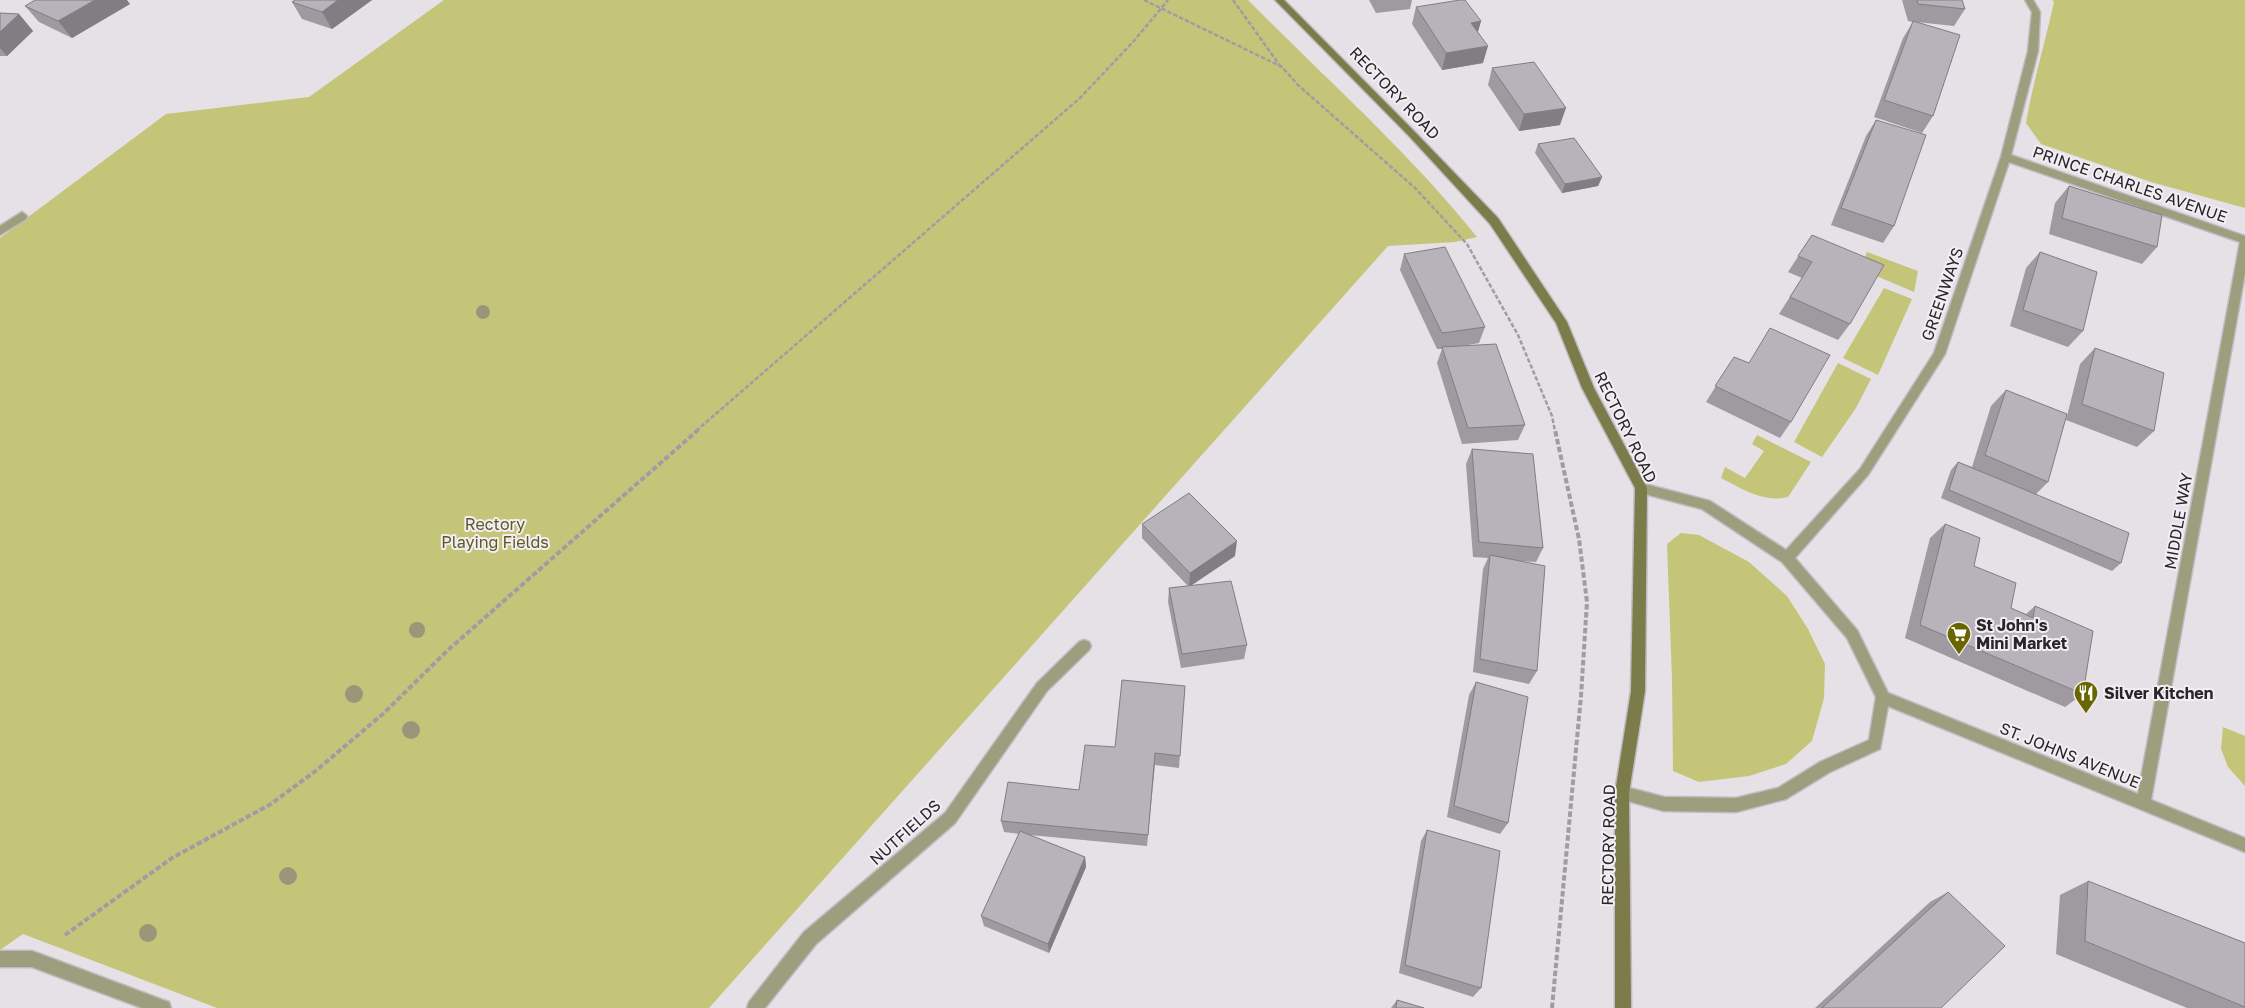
<svg xmlns="http://www.w3.org/2000/svg" width="2245" height="1008" font-family="'Golos Text',sans-serif">
<style>
.green{fill:#c5c57a}
.lines{fill:none;stroke-linecap:round;stroke-linejoin:round}
.lane-casing{stroke:#c0bbc1;stroke-width:3}
.street-casing{stroke:#c0bbc1;stroke-width:3}
.secondary-casing{stroke:#c0bbc1;stroke-width:3}
.path-far1{stroke:#a09ca1;stroke-width:2.5;stroke-dasharray:4.5 2;stroke-linecap:butt}
.path{stroke:#a09ca1;stroke-width:4;stroke-dasharray:5.5 2.5;stroke-linecap:butt}
.lane{fill:#9d9e7d;fill-rule:evenodd}
.street{fill:#9d9e7d;fill-rule:evenodd}
.secondary{fill:#7c7c4b;fill-rule:evenodd}
.tree{fill:#9a967a}
.wall{fill:#9e9aa0}
.shaded-wall{fill:#817d82}
.building{fill:#b8b3ba;stroke:#817d82}
.labels{text-anchor:middle;dominant-baseline:central;stroke-width:4;stroke-linejoin:round;paint-order:stroke}
.street-label{font-size:16px;fill:#282628;stroke:#f3edf4}
.park-label{font-size:16px;fill:#5b5a20;stroke:#f3edf4}
.poi-label{font-size:16px;font-weight:bold;fill:#282628;stroke:#f3edf4;text-anchor:start}
</style>
<rect width="100%" height="100%" fill="#e6e0e7"/>
<path class="green" d="M 444,0 L 1248,0 C 1325,78 1408,151 1477,237 L 1455,242 L 1388,246 L 709,1008 L 217,1008 L 23,934 L 0,950 L 0,238 L 166,114 L 309,97 Z
M 2052,0 L 2245,0 L 2245,208 L 2151,182 L 2041,144 L 2026,123 C 2033,82 2045,43 2054,2 Z
M 1867,252 L 1918,271 L 1914,292 L 1860,269 Z
M 1884,288 L 1912,299 L 1878,375 L 1843,358 Z
M 1838,363 L 1871,379 L 1856,408 L 1822,457 L 1794,442 Z
M 1757,435 L 1811,462 L 1788,497 C 1764,503 1742,489 1721,478 L 1725,467 L 1745,478 L 1764,451 L 1752,444 Z
M 1681,533 L 1699,535 L 1749,562 L 1787,596 L 1808,629 L 1825,664 L 1824,698 L 1812,741 L 1786,764 L 1749,776 L 1699,782 L 1673,771 L 1672,679 L 1667,544 Z
M 2223,727 L 2245,736 L 2245,786 L 2228,767 L 2221,749 Z"/>
<g class="lines">
<defs>
<path id="lane" d="M 22,212 L 27,216 L 26,219 L 0,235 L 0,226 Z
M 0,951 L 32,951 L 163,1000 L 169,1002 L 171,1008 L 142,1008 L 32,967 L 0,967 Z"/>
<path id="street" d="M 2025,0 L 2033,0 L 2040,12 L 2038,51 L 2011,155 L 2245,236 L 2245,273 L 2151,800 L 2245,838 L 2245,852 L 1888,706 L 1880,749 L 1830,772 L 1786,799 L 1736,812 L 1664,811 L 1617,798 L 1615,793 L 1617,788 L 1622,786 L 1664,797 L 1736,798 L 1778,788 L 1820,762 L 1869,740 L 1876,697 L 1847,638 L 1782,562 L 1702,509 L 1641,493 L 1637,492 L 1635,488 L 1637,484 L 1641,483 L 1710,501 L 1786,550 L 1860,469 L 1934,353 L 2001,157 L 2028,51 L 2032,12 ZM 2009,162 L 2240,242 L 2138,794 L 1888,693 L 1857,630 L 1795,558 L 1868,475 L 1945,354 Z
M 1084,640 L 1089,642 L 1091,646 L 1089,650 L 1047,691 L 955,823 L 816,944 L 765,1008 L 747,1008 L 749,1002 L 804,932 L 945,813 L 1037,683 L 1079,642 Z"/>
<path id="secondary" d="M 1275,0 L 1284,0 L 1414,131 L 1498,218 L 1567,322 L 1594,388 L 1647,488 L 1645,691 L 1629,793 L 1631,1008 L 1615,1008 L 1615,793 L 1631,691 L 1635,488 L 1582,388 L 1556,323 L 1490,224 L 1408,135 Z"/>
</defs>
<use href="#lane" class="lane-casing"/>
<use href="#street" class="street-casing"/>
<use href="#secondary" class="secondary-casing"/>
<path class="path-far1" d="M 1144,0 L 1282,67 L 1298,85 L 1415,188 L 1467,244 L 1518,335 L 1552,416 L 1555,431
M 1233,0 L 1281,67
M 696,431 L 1080,98 L 1133,42 L 1168,0"/>
<path class="path" d="M 65,935 L 172,858 L 271,804 L 318,769 L 384,713 L 448,650 L 698,430
M 1552,1008 L 1581,696 L 1587,602 L 1579,539 L 1555,430"/>
<use href="#lane" class="lane"/>
<use href="#street" class="street"/>
<use href="#secondary" class="secondary"/>
</g>
<g class="tree">
<circle cx="483" cy="312" r="7"/>
<circle cx="417" cy="630" r="8"/>
<circle cx="354" cy="694" r="9"/>
<circle cx="411" cy="730" r="9"/>
<circle cx="288" cy="876" r="9"/>
<circle cx="148" cy="933" r="9"/>
</g>
<path class="wall" d="M 295,0 L 372,0 L 332,29 L 302,19 L 292,2 Z
M 1369,0 L 1412,0 L 1410,9 L 1376,13 Z
M 1902,0 L 1962,0 L 1965,9 L 1954,26 L 1916,22 L 1933,116 L 1922,133 L 1874,117 L 1903,38 L 1913,22 L 1908,21 Z
M 130,4 L 72,38 L 39,22 L 25,6 Z
M 1416,7 L 1481,21 L 1478,32 L 1483,63 L 1442,70 L 1412,24 Z
M 0,13 L 19,14 L 33,31 L 7,56 L 0,56 Z
M 1492,68 L 1560,125 L 1519,131 L 1488,85 Z
M 1876,120 L 1894,226 L 1883,243 L 1831,225 L 1866,136 Z
M 1538,144 L 1602,177 L 1598,186 L 1562,193 L 1535,153 Z
M 2069,186 L 2157,247 L 2142,264 L 2049,234 L 2055,203 Z
M 1812,235 L 1850,324 L 1838,340 L 1779,314 L 1802,278 L 1788,272 Z
M 2040,252 L 2083,331 L 2068,347 L 2010,326 L 2026,268 Z
M 1404,254 L 1485,327 L 1479,343 L 1463,346 L 1525,425 L 1518,440 L 1462,444 L 1437,363 L 1442,349 L 1437,349 L 1400,270 Z
M 2095,348 L 2154,431 L 2137,447 L 2066,420 L 2080,364 Z
M 1734,357 L 1749,363 L 1791,422 L 1780,438 L 1706,402 Z
M 2006,390 L 2048,482 L 2036,494 L 2121,563 L 2112,571 L 1941,498 L 1951,470 L 1958,462 L 1972,467 L 1991,406 Z
M 1472,449 L 1543,548 L 1536,562 L 1519,561 L 1537,671 L 1529,684 L 1473,672 L 1483,569 L 1488,558 L 1473,557 L 1466,464 Z
M 1142,524 L 1235,556 L 1190,586 L 1247,645 L 1244,659 L 1181,668 L 1168,602 L 1169,588 L 1188,586 L 1142,538 Z
M 1945,524 L 1974,566 L 2011,608 L 2026,614 L 2035,606 L 2083,694 L 2065,707 L 1905,638 L 1930,538 Z
M 1476,682 L 1508,823 L 1500,834 L 1447,817 L 1469,695 Z
M 1185,686 L 1179,768 L 1155,765 L 1147,846 L 1030,835 L 1085,857 L 1086,867 L 1049,953 L 984,926 L 981,916 L 1019,834 L 1004,832 L 1001,821 L 1079,790 L 1115,747 Z
M 1427,830 L 1481,988 L 1473,997 L 1399,973 L 1421,841 Z
M 2088,881 L 2245,943 L 2245,1008 L 2187,1008 L 2056,954 L 2060,895 Z
M 1948,892 L 1941,1008 L 1815,1008 L 1930,902 Z
M 1397,1000 L 1424,1008 L 1391,1008 Z"/>
<path class="shaded-wall" d="M 95,0 L 127,0 L 130,4 L 72,38 L 58,21 Z
M 338,0 L 372,0 L 332,29 L 322,12 Z
M 19,14 L 33,31 L 7,56 L 0,48 L 0,32 Z
M 1481,21 L 1476,38 L 1471,23 Z
M 1488,46 L 1483,63 L 1442,70 L 1446,53 Z
M 1566,108 L 1560,125 L 1519,131 L 1524,114 Z
M 1602,177 L 1598,186 L 1562,193 L 1565,184 Z
M 1237,541 L 1235,556 L 1189,587 L 1190,573 Z
M 1085,857 L 1086,867 L 1049,953 L 1048,944 Z"/>
<path class="building" d="M 35,0 L 95,0 L 58,21 L 25,6 Z
M 295,0 L 338,0 L 322,12 L 292,2 Z
M 1460,0 L 1465,0 L 1481,21 L 1471,23 L 1488,46 L 1446,53 L 1416,7 Z
M 1917,0 L 1962,0 L 1965,9 L 1918,4 Z
M 0,13 L 19,14 L 0,32 Z
M 1913,21 L 1960,35 L 1933,116 L 1884,100 Z
M 1534,62 L 1566,108 L 1524,114 L 1492,68 Z
M 1876,120 L 1926,135 L 1894,226 L 1841,208 Z
M 1574,138 L 1602,177 L 1565,184 L 1538,144 Z
M 2069,186 L 2162,215 L 2157,247 L 2062,218 Z
M 1812,235 L 1884,265 L 1850,324 L 1790,297 L 1812,262 L 1798,256 Z
M 1445,247 L 1485,327 L 1442,333 L 1404,254 Z
M 2040,252 L 2097,272 L 2083,331 L 2023,310 Z
M 1770,328 L 1830,355 L 1791,422 L 1715,386 L 1734,357 L 1749,363 Z
M 1496,344 L 1525,425 L 1468,428 L 1442,347 Z
M 2095,348 L 2164,373 L 2154,431 L 2082,404 Z
M 2006,390 L 2067,414 L 2048,482 L 1985,455 Z
M 1472,449 L 1533,454 L 1543,548 L 1479,542 Z
M 1958,462 L 2129,533 L 2121,563 L 1949,490 Z
M 1189,493 L 1237,541 L 1190,573 L 1142,524 Z
M 1945,524 L 1980,538 L 1974,566 L 2016,583 L 2011,608 L 2033,618 L 2035,606 L 2093,631 L 2083,694 L 1920,625 Z
M 1490,555 L 1545,566 L 1537,671 L 1480,659 Z
M 1231,581 L 1247,645 L 1182,654 L 1169,588 Z
M 1122,680 L 1185,686 L 1180,756 L 1155,753 L 1148,835 L 1001,821 L 1008,782 L 1079,790 L 1085,745 L 1115,747 Z
M 1476,682 L 1528,697 L 1508,823 L 1454,806 Z
M 1427,830 L 1500,851 L 1481,988 L 1405,965 Z
M 1020,831 L 1085,857 L 1048,944 L 981,916 Z
M 2088,881 L 2245,943 L 2245,1007 L 2085,941 Z
M 1948,892 L 2005,946 L 1941,1008 L 1822,1008 Z
M 1397,1000 L 1424,1008 L 1396,1008 Z"/>
<defs>
<symbol id="supermarket-pin" viewBox="-11 -11 22 30"><path d="M0 17L-7.5 6A9.5 9.5 0 1 1 7.5 6Z" fill="#696600" stroke="#f3edf4"/><path d="M-6-5.5h2.5l.6 2H6L4.5 2H-2.5L-4.4-4H-6ZM-1.5 3.2a1.3 1.3 0 1 0 .1 0ZM3 3.2a1.3 1.3 0 1 0 .1 0Z" fill="#fff"/></symbol>
<symbol id="restaurant-pin" viewBox="-11 -11 22 30"><path d="M0 17L-7.5 6A9.5 9.5 0 1 1 7.5 6Z" fill="#696600" stroke="#f3edf4"/><path d="M-5-6h1v4h1v-4h1v4h1v-4h1v5L-1.5 .5V6h-2V.5L-5-1ZM5-6V6H3V1.5H1.5Q1.5-4 5-6Z" fill="#fff"/></symbol>
</defs>
<g fill-rule="evenodd">
<use href="#supermarket-pin" x="1945" y="620" width="28" height="38"/>
<use href="#restaurant-pin" x="2072" y="679" width="28" height="38"/>
</g>
<g class="labels">
<g class="street-label">
<text transform="translate(1395 93) rotate(46)">RECTORY ROAD</text>
<text transform="translate(2130 184) rotate(19)">PRINCE CHARLES AVENUE</text>
<text transform="translate(1942 294) rotate(-71)">GREENWAYS</text>
<text transform="translate(1626 427) rotate(64)">RECTORY ROAD</text>
<text transform="translate(2178 521) rotate(-80)">MIDDLE WAY</text>
<text transform="translate(2070 755) rotate(22)">ST. JOHNS AVENUE</text>
<text transform="translate(905 832) rotate(-42)">NUTFIELDS</text>
<text transform="translate(1608 845) rotate(-89)">RECTORY ROAD</text>
</g>
<g class="park-label">
<text x="495" y="524">Rectory<tspan x="495" dy="18">Playing Fields</tspan></text>
</g>
<g class="poi-label">
<text x="1976" y="625">St John's<tspan x="1976" dy="18">Mini Market</tspan></text>
<text x="2104" y="693">Silver Kitchen</text>
</g>
</g>
</svg>
